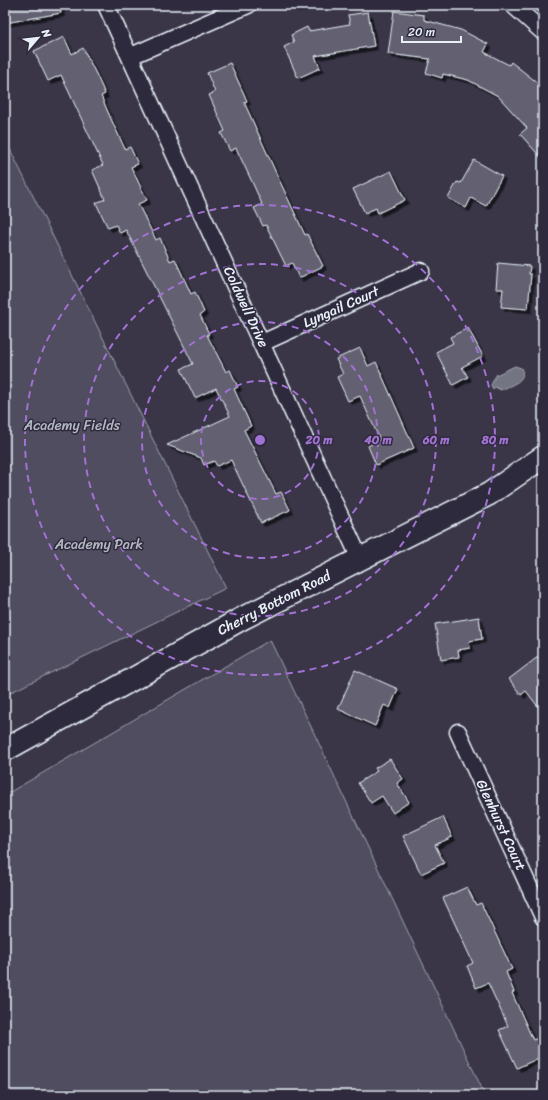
<svg xmlns="http://www.w3.org/2000/svg" width="548" height="1100" font-family="Sriracha,sans-serif">
<style>
.green{fill:#504e5f;stroke:#9ca0ac}
.water{fill:#737482;stroke:#a2a6b1}
.building{fill:#636171;stroke:#e8f1f8;filter:url(#shadow)}
.lines{fill:none;stroke-linecap:round;stroke-linejoin:round}
.street-casing{stroke:#e8f1f8;stroke-width:19}
.secondary-casing{stroke:#e8f1f8;stroke-width:25}
.street{stroke:#2f2a3d;stroke-width:16}
.secondary{stroke:#2f2a3d;stroke-width:22}
.ring{fill:none;stroke:#a171d3;stroke-width:2;stroke-dasharray:7 5}
.labels{text-anchor:middle;dominant-baseline:central;stroke-width:3;stroke-linejoin:round;paint-order:stroke}
.street-label{font-size:14px;fill:#e8f1f8;stroke:#2f2a3d}
.park-label{font-size:14px;fill:#b3b8c2;stroke:#2f2a3d}
.centre{fill:#a171d3;stroke:#2f2a3d;stroke-width:2}
.ring-label{font-size:12px;text-anchor:middle;font-weight:bold;fill:#a171d3;stroke:#2f2a3d;stroke-width:3;stroke-linejoin:round;paint-order:stroke}
</style>
<defs>
<filter id="shadow"><feDropShadow dx="3.5" dy="3.5" stdDeviation="0" flood-color="#0009"/></filter>
</defs>
<rect width="100%" height="100%" fill="#3a3648"/>
<filter id="ink" filterUnits="userSpaceOnUse"><feTurbulence type="fractalNoise" baseFrequency=".025" numOctaves="2"/><feDisplacementMap in="SourceGraphic" scale="8" xChannelSelector="R" yChannelSelector="G"/><feConvolveMatrix kernelMatrix="1 2 1 2 8 2 1 2 1" color-interpolation-filters="sRGB"/></filter>
<g filter="url(#ink)">
<path class="green" d="M 5,139 L 226,588 L 5,695 Z
M 270,640 L 485,1095 L 5,1095 L 5,795 Z"/>
<path class="water" d="M 515,366 L 521,368 C 528,381 511,385 501,390 L 495,387 L 493,389 L 491,385 L 496,375 Z"/>
<path class="building" d="M 5,5 L 60,5 L 61,13 L 5,23 Z
M 394,11 L 424,15 L 424,20 L 461,30 L 488,44 L 484,52 L 509,65 L 511,62 L 543,87 L 543,160 L 520,134 L 527,128 L 498,96 L 468,80 L 443,74 L 442,78 L 426,73 L 430,59 L 388,54 Z
M 368,12 L 374,46 L 315,56 L 320,68 L 298,78 L 284,47 L 294,42 L 291,35 L 307,27 L 309,31 L 350,24 L 348,15 Z
M 64,37 L 72,54 L 83,48 L 97,76 L 105,94 L 101,96 L 111,119 L 125,149 L 130,147 L 138,164 L 131,167 L 147,200 L 138,204 L 156,240 L 160,238 L 170,261 L 175,259 L 191,294 L 195,292 L 204,312 L 200,315 L 209,334 L 207,335 L 226,372 L 230,370 L 238,387 L 234,389 L 251,426 L 244,430 L 276,494 L 281,492 L 290,510 L 261,523 L 231,460 L 217,466 L 214,461 L 204,465 L 201,458 L 167,445 L 230,416 L 216,388 L 195,398 L 181,369 L 193,364 L 126,230 L 120,233 L 116,225 L 108,228 L 96,203 L 105,199 L 92,170 L 103,165 L 61,75 L 48,81 L 34,51 Z
M 230,63 L 247,101 L 244,102 L 276,173 L 305,235 L 307,234 L 323,266 L 299,278 L 292,263 L 286,266 L 266,225 L 263,226 L 254,208 L 262,204 L 253,184 L 236,148 L 230,151 L 221,133 L 225,131 L 209,95 L 215,92 L 207,73 Z
M 474,160 L 502,176 L 486,206 L 471,198 L 466,208 L 448,198 L 457,182 L 461,183 Z
M 391,171 L 405,200 L 378,213 L 376,208 L 365,213 L 353,189 Z
M 498,263 L 530,266 L 529,274 L 531,274 L 528,309 L 501,307 L 503,289 L 496,289 Z
M 468,328 L 483,356 L 462,367 L 468,377 L 453,385 L 436,352 L 453,343 L 450,337 Z
M 360,348 L 368,366 L 376,362 L 414,448 L 376,465 L 368,446 L 380,440 L 360,396 L 348,401 L 337,377 L 343,374 L 336,359 Z
M 479,617 L 482,639 L 469,641 L 470,648 L 458,650 L 459,657 L 441,660 L 435,624 Z
M 543,653 L 543,713 L 526,691 L 521,695 L 509,679 Z
M 355,670 L 398,689 L 390,708 L 384,705 L 375,726 L 338,709 Z
M 390,759 L 403,779 L 397,783 L 409,802 L 393,813 L 382,796 L 371,803 L 358,783 L 377,771 L 375,768 Z
M 443,817 L 452,837 L 435,845 L 444,863 L 421,874 L 403,836 Z
M 467,887 L 476,905 L 481,903 L 512,969 L 506,972 L 514,992 L 512,993 L 533,1040 L 543,1036 L 543,1056 L 517,1068 L 499,1030 L 508,1026 L 488,983 L 476,988 L 467,966 L 473,963 L 443,898 Z"/>
<g class="lines">
<defs>
<path id="street" d="M 106,5 L 360,559
M 513,5 L 543,32
M 131,56 L 248,5
M 262,343 L 421,271
M 458,732 L 543,917"/>
<path id="secondary" d="M 5,750 L 243,618 L 489,494 L 543,457"/>
</defs>
<use href="#street" class="street-casing"/>
<use href="#secondary" class="secondary-casing"/>
<use href="#street" class="street"/>
<use href="#secondary" class="secondary"/>
</g>
</g>
<g class="ring">
<circle cx="260" cy="440" r="59"/>
<circle cx="260" cy="440" r="118"/>
<circle cx="260" cy="440" r="176"/>
<circle cx="260" cy="440" r="235"/>
</g>
<g class="labels">
<g class="street-label">
<text transform="translate(246 307) rotate(65)">Coldwell Drive</text>
<text transform="translate(341 307) rotate(-24)">Lyngail Court</text>
<text transform="translate(274 603) rotate(-27)">Cherry Bottom Road</text>
<text transform="translate(501 825) rotate(65)">Glenhurst Court</text>
</g>
<g class="park-label">
<text x="72" y="425">Academy Fields</text>
<text x="99" y="544">Academy Park</text>
</g>
</g>
<circle cx="260" cy="440" r="6" class="centre"/>
<g class="ring-label">
<text x="319" y="444">20 m</text>
<text x="378" y="444">40 m</text>
<text x="436" y="444">60 m</text>
<text x="495" y="444">80 m</text>
</g>
<rect width="548" height="1100" fill="none" stroke="#2f2a3d" stroke-width="20"/>
<rect x="10" y="10" width="528" height="1080" fill="none" stroke="#e8f1f8" stroke-width="1.5" filter="url(#ink)"/>
<g transform="translate(38 38) rotate(62)" stroke="#2f2a3d" stroke-width="3" paint-order="stroke">
<path d="M0-3L7 15L0 10L-7 15Z" fill="#e8f1f8"/>
<text y="-6" font-size="11" font-weight="bold" text-anchor="middle" fill="#e8f1f8">N</text>
</g>
<path d="M402 36v6h59v-6" fill="none" stroke="#e8f1f8" stroke-width="2"/>
<text x="408" y="36" font-size="12" fill="#e8f1f8" stroke="#2f2a3d" stroke-width="3" paint-order="stroke">20 m</text>
</svg>
